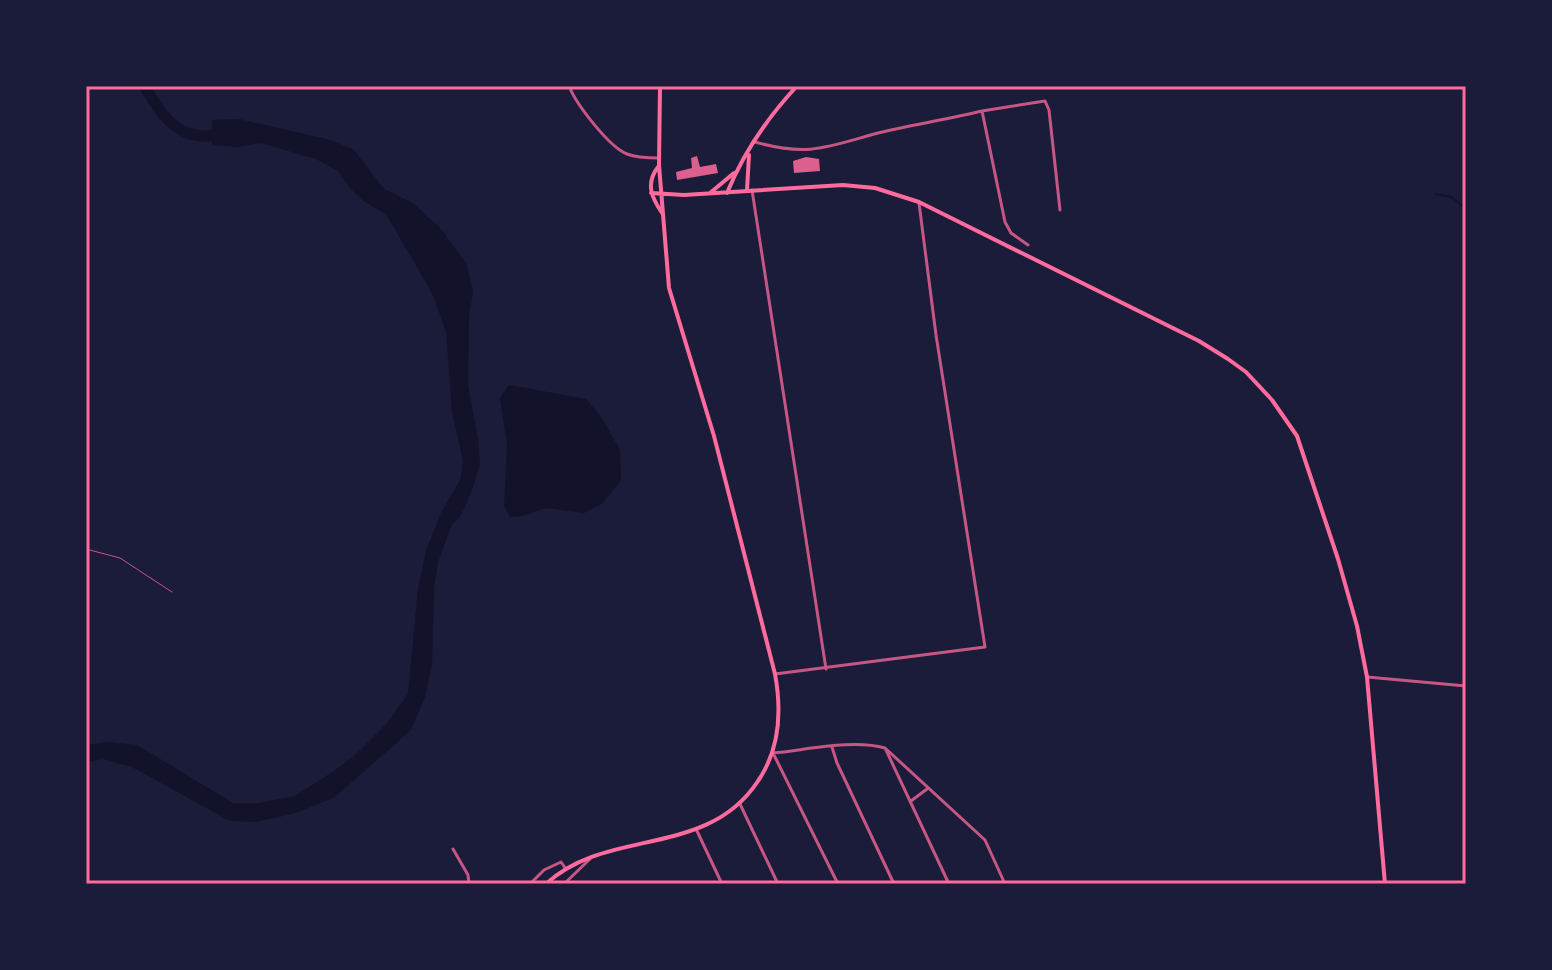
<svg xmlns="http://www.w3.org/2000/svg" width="1552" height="970" font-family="'Fira Sans',sans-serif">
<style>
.water{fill:#12122b}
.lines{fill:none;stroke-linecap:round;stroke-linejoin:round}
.stream{stroke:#12122b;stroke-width:2}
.river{stroke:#12122b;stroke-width:11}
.building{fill:#dd5f8e}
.service{stroke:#c65784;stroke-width:1}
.minor{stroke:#c65784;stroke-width:3}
.tertiary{stroke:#c65784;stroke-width:3}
.primary{stroke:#ff6b9d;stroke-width:4}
.neatline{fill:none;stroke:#ff6b9d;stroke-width:3}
</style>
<rect width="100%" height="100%" fill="#1b1b3a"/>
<path class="water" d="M 239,119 L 331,140 L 354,150 L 383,188 L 413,203 L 442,230 L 467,265 L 473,292 L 469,316 L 468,385 L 478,439 L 480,464 L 471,493 L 460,517 L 452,524 L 438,562 L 434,589 L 432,664 L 425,697 L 411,730 L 335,797 L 296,813 L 256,822 L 230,821 L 132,767 L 104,759 L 86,762 L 86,745 L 108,742 L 137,745 L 233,803 L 258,803 L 295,796 L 334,771 L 353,757 L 387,723 L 408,694 L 418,589 L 426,551 L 441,513 L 461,478 L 463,461 L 452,412 L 446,331 L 432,293 L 386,214 L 365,202 L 351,189 L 338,171 L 316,159 L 261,143 L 238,147 L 212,145 L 212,120 Z
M 509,385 L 586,399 L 602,418 L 620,450 L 621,480 L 603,503 L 584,513 L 546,508 L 519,517 L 510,517 L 504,506 L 507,445 L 500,398 Z"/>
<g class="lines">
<path class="stream" d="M 1436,194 L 1451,197 L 1466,208"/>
<path class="river" d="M 144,86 C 163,117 181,146 224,133"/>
</g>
<path class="building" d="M 697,156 L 700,167 L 716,164 L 718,173 L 677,180 L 676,172 L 692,168 L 691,158 Z
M 806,157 L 819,159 L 820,171 L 794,173 L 793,161 Z"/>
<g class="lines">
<path class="service" d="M 86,549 L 120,558 L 172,592"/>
<path class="minor" d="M 569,86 C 576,104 609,147 627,154 C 637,158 649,158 659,158
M 982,111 L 1045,101 L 1049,110 L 1060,210
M 755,142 C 809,157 827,147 878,133 C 912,125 948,119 982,111 L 1005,222 L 1011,233 L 1028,245
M 752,190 L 826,669
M 775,674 L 985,647 L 936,335 L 919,203
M 832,747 L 837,763 L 894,884
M 886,750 L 949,884
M 911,801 L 927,789
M 740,804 L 778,884
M 697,831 L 722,884
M 453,849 L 468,875 L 469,884
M 530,884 L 544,870 L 561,862 L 566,869
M 564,884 L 590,859
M 838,884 L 773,753 C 806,750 853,739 885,748 L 985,840 L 1005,884"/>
<path class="tertiary" d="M 1367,677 L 1466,686"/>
<path class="primary" d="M 658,167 C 645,184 652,198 662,213
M 747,190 L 749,155
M 651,193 L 684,195 L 843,185 L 875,188 L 919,202 L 1199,341 L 1228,359 L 1246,372 L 1272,400 L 1297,436 L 1338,559 L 1357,626 L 1367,677 L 1385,884
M 710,193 L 734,173
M 727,193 C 743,154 769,116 797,86
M 546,884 C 607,827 707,859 758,781 C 780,749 782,712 775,674 L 714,436 L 669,288 L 659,165 L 660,86"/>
</g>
<rect width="1552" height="970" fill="none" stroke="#1b1b3a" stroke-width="176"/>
<rect x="88" y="88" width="1376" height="794" class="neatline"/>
</svg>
